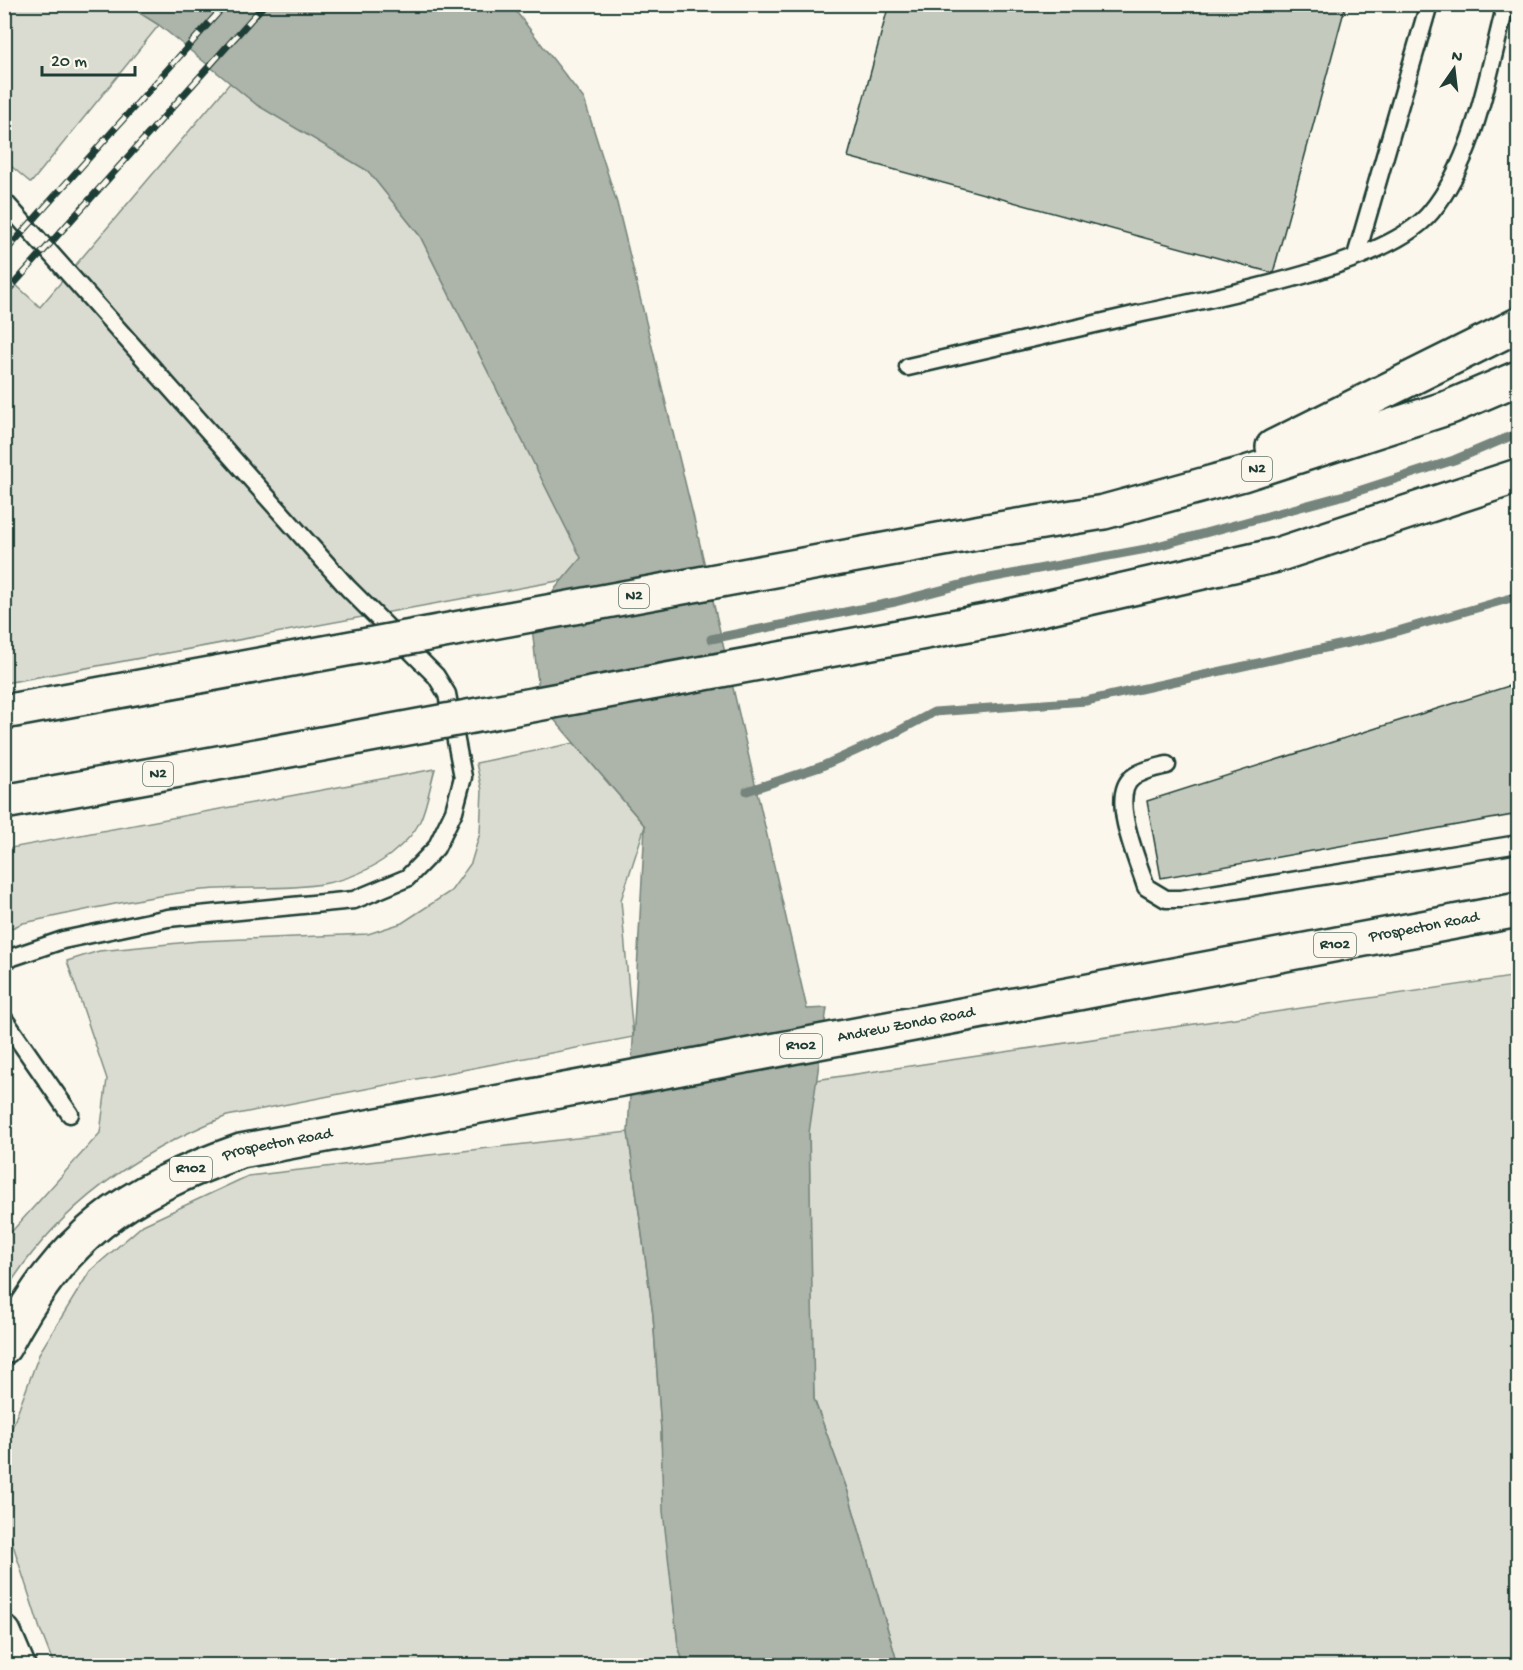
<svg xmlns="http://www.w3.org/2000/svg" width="1523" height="1670" font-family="'Gochi Hand',sans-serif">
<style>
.green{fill:#dbdcd1;stroke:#7d8c82;stroke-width:1.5}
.water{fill:#adb4aa;stroke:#74847b;stroke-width:1.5}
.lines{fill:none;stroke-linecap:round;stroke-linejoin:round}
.stream{stroke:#74847b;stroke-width:9}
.building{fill:#c4c9be;stroke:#1f3d34;stroke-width:1.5}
.lane-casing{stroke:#1f3d34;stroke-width:21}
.primary-casing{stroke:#1f3d34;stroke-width:38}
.highway-casing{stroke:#1f3d34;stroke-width:38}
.lane{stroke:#fbf7ec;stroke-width:16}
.primary{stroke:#fbf7ec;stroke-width:33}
.highway{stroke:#fbf7ec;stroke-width:33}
.rail-casing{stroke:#1f3d34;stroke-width:7}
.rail{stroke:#fbf7ec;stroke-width:4.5;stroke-dasharray:14;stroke-linecap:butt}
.highway-bridge-casing{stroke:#1f3d34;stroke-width:38;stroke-linecap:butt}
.highway-bridge{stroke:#fbf7ec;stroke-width:33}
.labels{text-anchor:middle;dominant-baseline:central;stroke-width:4.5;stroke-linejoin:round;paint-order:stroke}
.shield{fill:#fbf7ec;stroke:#61756b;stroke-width:1.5}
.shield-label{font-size:15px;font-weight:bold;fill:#1f3d34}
.street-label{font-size:16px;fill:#1f3d34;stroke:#fbf7ec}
</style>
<rect width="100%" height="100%" fill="#fbf7ec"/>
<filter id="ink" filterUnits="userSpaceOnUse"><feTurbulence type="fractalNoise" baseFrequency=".0167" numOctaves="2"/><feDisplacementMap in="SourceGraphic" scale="12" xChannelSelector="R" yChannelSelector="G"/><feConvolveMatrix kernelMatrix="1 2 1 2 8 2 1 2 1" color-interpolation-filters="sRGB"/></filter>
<g filter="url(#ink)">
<path class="green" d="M 4,5 L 127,5 L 159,25 L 31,183 L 5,161 Z
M 230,83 L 257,105 L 368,171 L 420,236 L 582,558 L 563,580 L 5,683 L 4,274 L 40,307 Z
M 574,743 L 645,826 L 621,900 L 633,1037 L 227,1116 C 136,1152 57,1207 5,1292 L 5,1239 L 100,1133 L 107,1079 L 67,961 L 99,951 L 199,941 L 368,934 L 402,923 L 451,891 L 471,863 L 480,833 L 482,790 L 476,763 Z
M 435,769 C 430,786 427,806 420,821 C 413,836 402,845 390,855 C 331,900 269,883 202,890 C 141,897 82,911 23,923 L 5,931 L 5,849 Z
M 1518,976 L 1518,1665 L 898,1665 L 848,1492 L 814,1399 L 810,1271 L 809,1081 Z
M 628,1132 L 653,1315 L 661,1430 L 664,1511 L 678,1645 L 684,1665 L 54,1665 L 40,1629 L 5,1520 L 9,1436 L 40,1352 L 90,1271 L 143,1225 L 248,1176 Z"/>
<path class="water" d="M 127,5 L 511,5 L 584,99 L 617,203 L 695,523 L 807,1009 L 827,1008 L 809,1133 L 814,1399 L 848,1492 L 898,1665 L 684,1665 L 678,1645 L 663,1511 L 661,1430 L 653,1315 L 628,1132 L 645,826 L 540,703 L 531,617 L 581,558 L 420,236 L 368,171 L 257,105 L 159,25 Z"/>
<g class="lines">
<path class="stream" d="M 711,639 L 895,602 L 979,580 L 1146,549 L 1352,493 L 1454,460 L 1518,433
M 747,791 L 820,767 L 893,734 L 934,712 L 1086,701 L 1384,635 L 1518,596"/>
</g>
<path class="building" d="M 889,4 L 1346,4 L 1273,273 L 848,157 Z
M 1518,683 L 1518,814 L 1161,878 L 1147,801 Z"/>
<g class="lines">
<defs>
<path id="lane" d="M 4,201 L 348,588 L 436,676 L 447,694 L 463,777 L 454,811 L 436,848 L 407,878 L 354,900 L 168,918 L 63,940 L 4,960
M 1356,256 L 1429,4
M 908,367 C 983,350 1059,332 1134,315 C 1205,299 1387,267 1431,212 C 1476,157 1488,72 1506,4
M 1167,765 C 1155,768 1142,770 1132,778 C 1109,797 1138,861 1146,887 L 1166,899 L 1181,899 L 1518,844
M 4,1019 L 70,1114"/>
<g id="primary">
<path id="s1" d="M 4,1347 C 62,1236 124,1192 241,1151 L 1518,910"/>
<path d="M 4,1633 L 18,1666"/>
</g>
<path id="highway" d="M 1273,447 L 1518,325
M 987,531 L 1104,512 L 1243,474 L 1450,407 L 1518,378
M 1001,618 L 1277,555 L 1518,476
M 4,712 L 281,661
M 4,802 L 311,746"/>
</defs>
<use href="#lane" class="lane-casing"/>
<use href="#primary" class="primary-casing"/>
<use href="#highway" class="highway-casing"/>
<use href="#lane" class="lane"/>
<use href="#primary" class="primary"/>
<use href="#highway" class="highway"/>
<defs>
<path id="rail" d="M 4,253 L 226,4
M 4,295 L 265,4"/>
</defs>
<use href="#rail" class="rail-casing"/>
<use href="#rail" class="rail"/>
<defs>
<path id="highway-bridge" d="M 281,661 L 987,531
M 311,746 L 1001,618"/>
</defs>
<use href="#highway-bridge" class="highway-bridge-casing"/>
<use href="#highway-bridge" class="highway-bridge"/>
</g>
</g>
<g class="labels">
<g class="shield">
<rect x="1242" y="457" width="30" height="24" rx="4.5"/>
<rect x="619" y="584" width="30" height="24" rx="4.5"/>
<rect x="143" y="762" width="30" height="24" rx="4.5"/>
<rect x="1314" y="933" width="42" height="24" rx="4.5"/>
<rect x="780" y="1034" width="42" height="24" rx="4.5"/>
<rect x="170" y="1157" width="42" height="24" rx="4.5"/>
</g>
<g class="shield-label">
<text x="1257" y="469">N2</text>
<text x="634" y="596">N2</text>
<text x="158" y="774">N2</text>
<text x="1335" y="945">R102</text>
<text x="801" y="1046">R102</text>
<text x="191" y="1169">R102</text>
</g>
<g class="street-label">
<text stroke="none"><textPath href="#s1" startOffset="1521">Prospecton Road</textPath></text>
<text stroke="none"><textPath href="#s1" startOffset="994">Andrew Zondo Road</textPath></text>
<text stroke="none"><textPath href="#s1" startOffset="354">Prospecton Road</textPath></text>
</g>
</g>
<rect width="1523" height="1670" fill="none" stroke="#fbf7ec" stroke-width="24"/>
<rect x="12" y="12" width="1499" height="1646" fill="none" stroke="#1f3d34" stroke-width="2" filter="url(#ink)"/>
<g transform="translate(1454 69) rotate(14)" stroke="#fbf7ec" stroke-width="4.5" paint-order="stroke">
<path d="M0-4.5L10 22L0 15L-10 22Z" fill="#1f3d34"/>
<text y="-9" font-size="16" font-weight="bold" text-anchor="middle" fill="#1f3d34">N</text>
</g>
<path d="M42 66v9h93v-9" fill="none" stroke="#1f3d34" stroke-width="3"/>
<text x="51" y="66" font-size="18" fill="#1f3d34" stroke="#fbf7ec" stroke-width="4.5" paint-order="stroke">20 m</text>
</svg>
